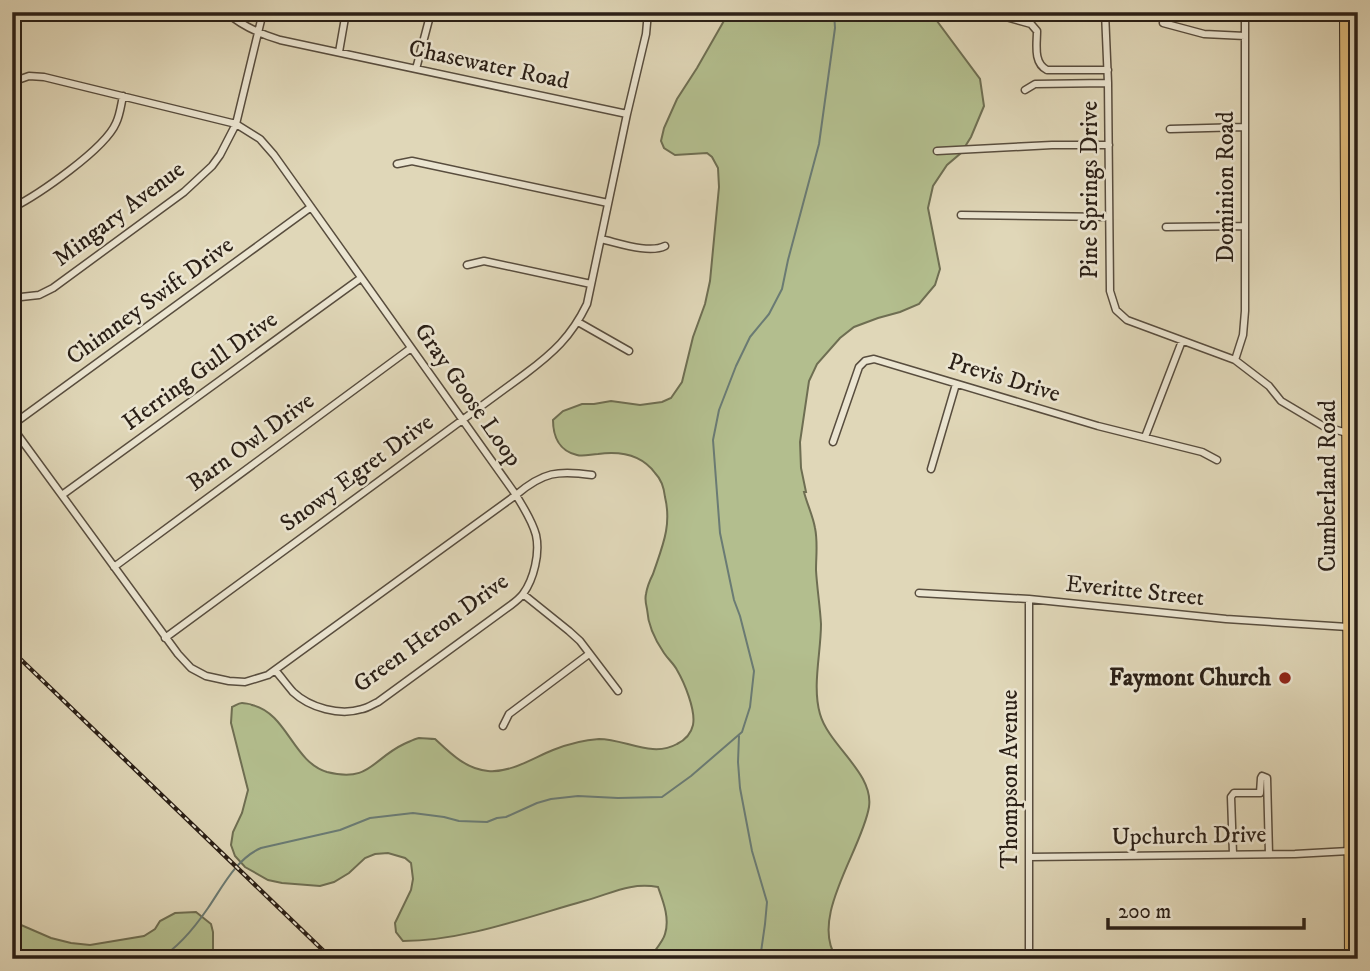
<svg xmlns="http://www.w3.org/2000/svg" width="1370" height="971" font-family="'IM FELL DW Pica',serif">
<style>
.green{fill:#b3be8e;stroke:#6e6e52;stroke-width:2}
.lines{fill:none;stroke-linecap:round;stroke-linejoin:round}
.stream{stroke:#6a7b74;stroke-width:2}
.minor-casing{stroke:#584d3e;stroke-width:9}
.major-casing{stroke:#2a1f16;stroke-width:10}
.minor{stroke:#ebe5d1;stroke-width:6}
.major{stroke:#e0bc7c;stroke-width:8}
.rail-casing{stroke:#2a1f16;stroke-width:4.5}
.rail{stroke:#ebe5d1;stroke-width:2;stroke-dasharray:5;stroke-linecap:butt}
.poi-dot{fill:#8f2418;stroke:#ebe5d1;stroke-width:2.5}
.labels{text-anchor:middle;dominant-baseline:central;stroke-width:5;stroke-linejoin:round;paint-order:stroke}
.street-label{font-size:24px;fill:#2a1f16;stroke:#ebe5d1}
.poi-label{font-size:24px;font-weight:bold;fill:#2a1f16;stroke:#ebe5d1;text-anchor:end}
</style>
<rect width="100%" height="100%" fill="#e0d7b8"/>
<filter id="stains"><feTurbulence type="fractalNoise" baseFrequency=".00286" numOctaves="4"/><feColorMatrix values="0 0 0 0 .2 0 0 0 0 .09 0 0 0 0 .02 0 0 0 .5 -.17"/></filter>
<radialGradient id="worn" r=".72"><stop offset=".6" stop-color="#630" stop-opacity="0"/><stop offset="1" stop-color="#630" stop-opacity=".3"/></radialGradient>
<path class="green" d="M 729,12 L 932,12 L 937,21 L 980,79 L 984,106 L 971,137 L 961,153 L 947,165 L 933,186 L 928,208 L 940,269 L 935,285 L 919,304 L 900,312 L 878,318 L 854,327 L 840,338 L 817,364 L 809,381 L 800,442 L 801,468 L 806,492 L 804,492 C 807,504 813,516 815,528 C 818,542 816,556 816,570 C 817,588 820,606 821,624 C 821,653 812,686 820,714 C 829,746 874,773 869,807 C 862,850 808,918 837,959 L 649,959 C 654,951 663,942 665,934 C 670,918 663,901 658,887 C 629,882 611,894 584,901 C 527,917 463,941 403,941 L 396,932 L 395,923 L 411,890 L 413,879 L 411,863 L 405,858 L 388,853 L 375,854 L 365,858 L 349,873 L 334,882 L 320,886 L 282,883 L 268,880 L 245,867 L 235,856 L 231,845 L 233,832 L 242,813 L 248,790 L 231,723 L 232,707 C 235,706 238,703 242,703 C 243,703 251,704 252,705 C 287,713 293,762 327,772 C 370,783 372,759 404,744 C 409,742 414,739 419,738 C 424,738 430,739 435,739 C 451,754 466,769 488,771 C 511,773 533,758 553,750 C 568,744 583,740 599,739 C 625,739 652,758 677,744 C 685,740 691,734 693,725 C 696,710 684,682 677,670 C 674,664 668,659 664,653 C 655,640 648,625 647,609 C 646,605 645,598 646,594 C 647,587 650,580 653,574 C 662,547 672,526 665,497 C 664,488 661,479 655,473 C 641,454 620,451 598,454 C 592,454 583,457 577,455 C 559,451 553,436 553,420 L 563,411 L 582,404 L 594,404 L 611,401 L 640,405 L 662,402 L 671,398 L 682,382 L 693,337 L 705,304 L 710,281 L 719,187 L 718,168 L 712,157 L 707,153 L 675,155 L 664,148 L 661,141 L 664,128 L 677,99 L 697,68 Z
M 196,912 L 211,924 L 213,932 L 213,959 L 12,959 L 12,921 L 51,938 L 71,943 L 90,945 L 144,936 L 155,929 L 160,921 L 175,913 Z"/>
<g class="lines">
<path class="stream" d="M 739,736 L 738,762 L 740,788 L 752,851 L 767,902 L 765,924 L 760,959
M 159,959 C 179,947 195,927 208,908 C 223,886 236,859 261,848 L 340,830 L 370,818 L 413,813 L 444,817 L 459,821 L 487,822 L 497,818 L 506,817 L 537,803 L 551,799 L 578,796 L 618,798 L 662,797 L 691,776 L 742,732 L 750,707 L 754,671 L 740,616 L 734,600 L 720,533 L 713,440 L 719,410 L 736,366 L 750,337 L 769,314 L 782,289 L 788,260 L 819,144 L 835,28 L 834,12"/>
<defs>
<path id="minor" d="M 226,12 C 242,26 260,34 280,40 L 627,114
M 988,12 L 1031,24 L 1037,31 C 1037,44 1033,63 1047,70 L 1108,70
M 1105,12 L 1108,83 L 1110,291 L 1116,310 L 1127,320 L 1235,360 L 1269,386 L 1281,401 L 1323,426 L 1347,433
M 1163,23 L 1204,34 L 1245,36
M 339,52 L 346,12
M 416,69 L 431,12
M 12,82 L 29,76 L 44,77 L 236,124 L 260,139 L 274,155 L 516,495 L 268,675 L 245,682 L 229,681 L 206,676 L 191,668 L 178,654 L 12,427
M 1025,90 L 1035,84 L 1108,83
M 1170,129 L 1245,127
M 937,151 L 1052,145 L 1109,145
M 397,164 L 412,161 L 608,203
M 12,208 C 38,195 105,149 116,123 C 120,115 121,105 123,96
M 961,215 L 1109,217
M 1166,227 L 1245,226
M 601,239 C 619,243 649,254 665,246
M 467,265 L 484,261 L 591,284
M 12,298 L 39,295 L 53,288 L 184,192 L 212,166 L 220,155 L 236,124 L 263,12
M 578,322 L 629,351
M 1235,360 L 1243,335 L 1245,311 L 1245,12
M 12,425 L 311,207
M 1145,437 L 1182,341
M 833,442 L 859,367 L 865,361 L 874,359 L 1098,426 L 1202,452 L 1217,460
M 931,469 L 956,384
M 62,495 L 361,278
M 114,567 L 411,348
M 919,593 L 1029,599 L 1226,619 L 1348,627
M 523,594 L 569,631 L 580,641 L 618,691
M 1029,599 L 1029,959
M 165,638 L 525,374 C 553,353 571,337 587,304 L 627,114 L 646,34 L 648,12
M 275,670 C 281,677 287,685 293,692 C 310,708 340,716 362,709 C 368,708 373,704 378,702 L 511,605 C 515,602 520,598 523,594 C 534,579 540,553 536,535 C 532,520 523,507 516,495 C 543,472 558,470 592,475
M 503,726 L 509,714 L 589,654
M 1233,854 L 1231,797 L 1234,793 L 1260,793 L 1261,778 L 1262,776 L 1267,778 L 1269,854
M 1029,857 L 1295,854 L 1349,851 L 1358,853
M 1324,959 L 1349,958"/>
<path id="major" d="M 1344,12 L 1349,959
M 1347,433 L 1358,435"/>
</defs>
<use href="#minor" class="minor-casing"/>
<use href="#major" class="major-casing"/>
<use href="#minor" class="minor"/>
<use href="#major" class="major"/>
<defs>
<path id="rail" d="M 12,651 L 332,959"/>
</defs>
<use href="#rail" class="rail-casing"/>
<use href="#rail" class="rail"/>
</g>
<circle class="poi-dot" cx="1285" cy="678" r="7"/>
<g class="labels">
<g class="street-label">
<text transform="translate(489 65) rotate(12)">Chasewater Road</text>
<text transform="translate(1226 187) rotate(-90)">Dominion Road</text>
<text transform="translate(1090 190) rotate(-90)">Pine Springs Drive</text>
<text transform="translate(119 214) rotate(-37)">Mingary Avenue</text>
<text transform="translate(150 301) rotate(-36)">Chimney Swift Drive</text>
<text transform="translate(200 371) rotate(-36)">Herring Gull Drive</text>
<text transform="translate(1004 378) rotate(17)">Previs Drive</text>
<text transform="translate(468 395) rotate(55)">Gray Goose Loop</text>
<text transform="translate(251 442) rotate(-36)">Barn Owl Drive</text>
<text transform="translate(357 473) rotate(-36)">Snowy Egret Drive</text>
<text transform="translate(1328 486) rotate(-90)">Cumberland Road</text>
<text transform="translate(1135 591) rotate(6)">Everitte Street</text>
<text transform="translate(431 633) rotate(-36)">Green Heron Drive</text>
<text transform="translate(1010 779) rotate(-90)">Thompson Avenue</text>
<text transform="translate(1189 836) rotate(-1)">Upchurch Drive</text>
</g>
<g class="poi-label">
<text x="1271" y="678">Faymont Church</text>
</g>
</g>
<rect width="1370" height="971" fill="none" stroke="#e0d7b8" stroke-width="42"/>
<rect x="14" y="14" width="1342" height="943" fill="none" stroke="#2a1f16" stroke-width="3.5"/>
<rect x="21" y="21" width="1328" height="929" fill="none" stroke="#2a1f16" stroke-width="2"/>
<path d="M1108 918v10h196v-10" fill="none" stroke="#2a1f16" stroke-width="3.5"/>
<text x="1118" y="918" font-size="21" fill="#2a1f16" stroke="#ebe5d1" stroke-width="5" paint-order="stroke">200 m</text>
<rect width="100%" height="100%" filter="url(#stains)"/>
<rect width="100%" height="100%" fill="url(#worn)"/>
</svg>
